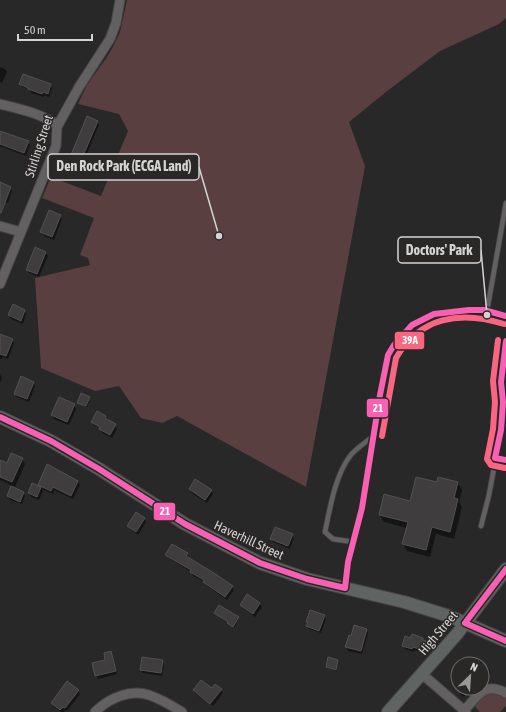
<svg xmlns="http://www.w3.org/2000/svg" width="506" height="712" font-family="'Asap Condensed',sans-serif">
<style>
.green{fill:#593f40}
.shadow{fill:#0007}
.building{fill:#3f3d3d;stroke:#525151}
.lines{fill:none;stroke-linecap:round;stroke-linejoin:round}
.service-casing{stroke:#454343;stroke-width:6}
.minor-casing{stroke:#454343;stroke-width:11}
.secondary-casing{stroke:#454343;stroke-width:14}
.service{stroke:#626060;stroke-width:4.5}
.minor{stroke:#626060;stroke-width:9}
.secondary{stroke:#5f6462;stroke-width:12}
.bus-1-casing{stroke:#2a2727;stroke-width:9}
.bus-2-casing{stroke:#2a2727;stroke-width:9}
.bus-1{stroke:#f860b3;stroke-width:6}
.bus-2{stroke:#fa6682;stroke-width:6}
.labels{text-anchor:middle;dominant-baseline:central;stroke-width:3;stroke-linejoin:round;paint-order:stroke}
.street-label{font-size:13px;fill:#d5d3d3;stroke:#2a2727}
.leader{fill:none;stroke:#d5d3d3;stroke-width:1.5}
.callout-dot{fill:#d5d3d3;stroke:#2a2727;stroke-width:1.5}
.callout{fill:#2a2727;stroke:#d5d3d3;stroke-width:1.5}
.callout-label{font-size:14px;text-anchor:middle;font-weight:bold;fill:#d5d3d3}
.line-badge{stroke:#2a2727;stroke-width:1.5}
.badge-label{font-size:11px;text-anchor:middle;font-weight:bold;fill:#fff}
</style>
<rect width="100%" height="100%" fill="#292828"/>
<path class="green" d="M 127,0 L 506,0 L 506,18 L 499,24 L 440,51 L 386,92 L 349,122 L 365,166 L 306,487 L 177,416 L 162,423 L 141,418 L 119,386 L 95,391 L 41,368 L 35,278 L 90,265 L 88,258 L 80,255 L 94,218 L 42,198 L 51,177 L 101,196 L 128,131 L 119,114 L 78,104 L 87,85 L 107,57 L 114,45 L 120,32 Z
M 487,691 L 506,696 L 506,706 L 500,712 L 480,712 L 476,708 L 474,701 Z"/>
<path class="shadow" d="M 0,67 L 5,69 L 7,72 L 2,83 L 0,82 Z
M 20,84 L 50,85 L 52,88 L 49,97 L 44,95 L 44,97 L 31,93 L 30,90 L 22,87 Z
M 87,117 L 97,121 L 99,125 L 76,180 L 67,176 L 65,172 Z
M 0,130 L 4,133 L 28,142 L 30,145 L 26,156 L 0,146 L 0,148 Z
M 0,183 L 10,187 L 12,191 L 8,203 L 0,200 Z
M 60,215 L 62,219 L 54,240 L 44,236 L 42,232 Z
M 46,253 L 48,256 L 39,277 L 29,273 L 27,270 Z
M 24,310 L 26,314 L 23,324 L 11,319 L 9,315 Z
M 0,336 L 12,339 L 14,343 L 8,359 L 2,357 L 2,359 L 0,359 Z
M 0,374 L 2,378 L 0,383 Z
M 33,382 L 35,386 L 29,402 L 17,397 L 15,394 Z
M 89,398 L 90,399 L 87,407 L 78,403 Z
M 74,405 L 76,409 L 69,425 L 54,419 L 52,415 Z
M 106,417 L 117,429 L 112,438 L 102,433 L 100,428 L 94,425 L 92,422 Z
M 22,459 L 25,464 L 15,487 L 0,480 L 0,461 L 8,465 Z
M 78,481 L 80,485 L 73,499 L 54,490 L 53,494 L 42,489 L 43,491 L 39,500 L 31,497 L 29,493 L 40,487 L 39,485 Z
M 458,483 L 462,490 L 459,502 L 462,507 L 454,539 L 436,534 L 430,557 L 407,551 L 403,544 L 407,528 L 384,522 L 380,515 Z
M 190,489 L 211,490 L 213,494 L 207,503 L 192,493 Z
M 23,492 L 25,496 L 22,504 L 10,500 L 8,496 Z
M 144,518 L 146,522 L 138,535 L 130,529 L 128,526 Z
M 292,535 L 294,538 L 290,549 L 273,542 L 271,539 Z
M 187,554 L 188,558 L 232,587 L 234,590 L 227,600 L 206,585 L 205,582 L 193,576 L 191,572 L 169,558 L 167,555 Z
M 247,596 L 260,604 L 262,607 L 255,617 L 243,608 L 241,605 Z
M 215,613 L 238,618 L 239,619 L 234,628 Z
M 324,616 L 326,619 L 321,633 L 309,629 L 307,622 Z
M 366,629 L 368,633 L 362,654 L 348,651 L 346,647 Z
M 423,639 L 428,646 L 425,652 L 422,651 L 421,652 L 414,650 L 414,652 L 405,649 L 403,646 Z
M 111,652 L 117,674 L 98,679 L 96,675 L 106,661 Z
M 479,658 L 488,667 L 491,673 L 485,679 L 484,678 L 482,679 L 482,664 L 473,664 Z
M 162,661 L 164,665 L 162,676 L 143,673 L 141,670 Z
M 338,661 L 338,662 L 336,671 L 328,668 L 327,667 Z
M 458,676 L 458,688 L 473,688 L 463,697 L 455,688 L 452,683 Z
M 78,690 L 80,694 L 67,711 L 65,710 L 64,712 L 61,712 L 54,707 L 52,703 Z
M 194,690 L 221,690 L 223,693 L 213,706 L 196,694 Z"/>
<path class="building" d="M 23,74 L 51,84 L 48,94 L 43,92 L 42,94 L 28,89 L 28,88 L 19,84 Z
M 87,116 L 98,121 L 74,177 L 64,172 Z
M 0,131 L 29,141 L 24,153 L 0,144 Z
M 0,182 L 11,187 L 1,213 L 0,213 Z
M 49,210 L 61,215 L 52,237 L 40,232 Z
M 35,247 L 46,252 L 37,274 L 26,270 Z
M 13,304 L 25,310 L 21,321 L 8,315 Z
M 0,334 L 13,339 L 6,356 L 0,354 Z
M 21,376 L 34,382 L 27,399 L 14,394 Z
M 81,393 L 90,397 L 86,406 L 77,403 Z
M 59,397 L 75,404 L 67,422 L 51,415 Z
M 97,411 L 106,416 L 105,418 L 116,424 L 110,435 L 99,429 L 100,427 L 91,422 Z
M 11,453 L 23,458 L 12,482 L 0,477 L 0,460 L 7,463 Z
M 47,464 L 78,481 L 71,496 L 53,487 L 51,491 L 38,485 Z
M 416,477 L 437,482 L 438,477 L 458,482 L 454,498 L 458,499 L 450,532 L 432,527 L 426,550 L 402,544 L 408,522 L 379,515 L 384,494 L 410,501 Z
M 195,479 L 212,490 L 205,500 L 189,489 Z
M 32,483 L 41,487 L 37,497 L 28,493 Z
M 11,486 L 24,492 L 20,502 L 7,496 Z
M 136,512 L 145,518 L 136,532 L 127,526 Z
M 275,527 L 293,534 L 288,546 L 270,539 Z
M 172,544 L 188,553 L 186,556 L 217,575 L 233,586 L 225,597 L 203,582 L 204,580 L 190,572 L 191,570 L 165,555 Z
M 247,594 L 260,603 L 253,614 L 240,605 Z
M 219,605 L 239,617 L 233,627 L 227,623 L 228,622 L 214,613 Z
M 310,610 L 325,615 L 319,631 L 306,626 L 308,622 L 306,622 Z
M 354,625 L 367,629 L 361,651 L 345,647 L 349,635 L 351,636 Z
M 412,634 L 423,638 L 423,640 L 426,641 L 424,649 L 420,648 L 419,649 L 413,647 L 412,649 L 402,646 L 405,636 L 410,638 Z
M 111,651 L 116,671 L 95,676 L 92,663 L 105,660 L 104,653 Z
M 142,657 L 163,660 L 161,673 L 140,670 Z
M 328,657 L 338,660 L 336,670 L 326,667 Z
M 201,680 L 212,688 L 215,684 L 222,689 L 210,704 L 193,690 Z
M 67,681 L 79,690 L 65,708 L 63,707 L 60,710 L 51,703 Z"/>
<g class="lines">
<defs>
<path id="service" d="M 487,311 L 506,203
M 495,458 L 506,460
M 481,526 L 489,495 L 501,430 L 503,402 L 501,382 L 503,358 L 506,341
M 354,542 L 333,539 L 325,532 C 330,508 335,476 350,456 C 356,448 367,442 374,435
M 345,588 L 346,573 L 348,562 L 362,508 L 380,395 L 388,355 L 394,345 L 412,325 L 434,314 L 469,310 L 484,310 L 506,316"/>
<path id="minor" d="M 0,104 C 20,109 39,113 56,124 L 57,127
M 0,226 L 21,232
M 0,284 L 56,146 L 57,127 L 79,87 L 110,39 L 116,23 L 120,0
M 422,674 L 466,712
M 464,711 C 477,696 485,681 506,693
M 95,712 C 109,698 130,689 149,695 C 161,699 172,706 182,712"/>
<path id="secondary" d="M 0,417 L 51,441 L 99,469 L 185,524 L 260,563 L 307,579 L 404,602 L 449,616 L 506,641
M 388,712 L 457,634 L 506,569"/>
</defs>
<use href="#service" class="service-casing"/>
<use href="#minor" class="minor-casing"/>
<use href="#secondary" class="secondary-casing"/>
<use href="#service" class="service"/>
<use href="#minor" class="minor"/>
<use href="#secondary" class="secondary"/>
<defs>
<path id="bus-1" d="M 506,341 L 501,382 L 503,402 L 501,430 L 495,458 L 506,460
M 0,417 L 51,441 L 99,469 L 185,524 L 260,563 L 307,579 L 345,588 L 348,562 L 362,508 L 380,395 L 388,355 L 394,345 L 412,325 L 434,314 L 469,310 L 484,310 L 506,316
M 506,569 L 465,623 L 506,641"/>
<path id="bus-2" d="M 498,340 L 493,381 L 495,402 L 493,429 L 487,459 L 491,465 L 505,468
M 382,436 L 396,358 C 420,317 460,310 504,324"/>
</defs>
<use href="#bus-1" class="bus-1-casing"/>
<use href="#bus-2" class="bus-2-casing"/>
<use href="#bus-1" class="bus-1"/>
<use href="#bus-2" class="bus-2"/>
</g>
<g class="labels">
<g class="street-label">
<text transform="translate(39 146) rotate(-72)">Stirling Street</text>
<text transform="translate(249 540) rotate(25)">Haverhill Street</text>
<text transform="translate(438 633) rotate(-50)">High Street</text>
</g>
</g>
<path class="leader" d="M219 236L199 167M487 315L481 250"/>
<g class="callout-dot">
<circle cx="219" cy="236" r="4"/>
<circle cx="487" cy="315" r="4"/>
</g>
<g class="callout">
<rect x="48" y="154" width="151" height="26" rx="4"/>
<rect x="398" y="237" width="83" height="26" rx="4"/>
</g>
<g class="callout-label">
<text x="124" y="171">Den Rock Park (ECGA Land)</text>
<text x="439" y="255">Doctors' Park</text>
</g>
<g class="line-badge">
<rect x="394" y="331" width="31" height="19" rx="4" fill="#fa6682"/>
<rect x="366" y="398" width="23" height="20" rx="4" fill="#f860b3"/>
<rect x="153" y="502" width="23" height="19" rx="4" fill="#f860b3"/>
</g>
<g class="badge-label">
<text x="410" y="344">39A</text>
<text x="378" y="412">21</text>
<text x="165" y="515">21</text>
</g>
<g transform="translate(470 676) rotate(25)"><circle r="19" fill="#2a2727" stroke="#6e6c6c"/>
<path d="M0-3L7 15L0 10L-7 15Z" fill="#999797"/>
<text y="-6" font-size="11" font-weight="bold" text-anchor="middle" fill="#d5d3d3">N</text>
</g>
<path d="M18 34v6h74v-6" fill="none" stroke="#d5d3d3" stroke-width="2"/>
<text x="24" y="34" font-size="12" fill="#d5d3d3" stroke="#2a2727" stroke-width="3" paint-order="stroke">50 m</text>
</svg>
